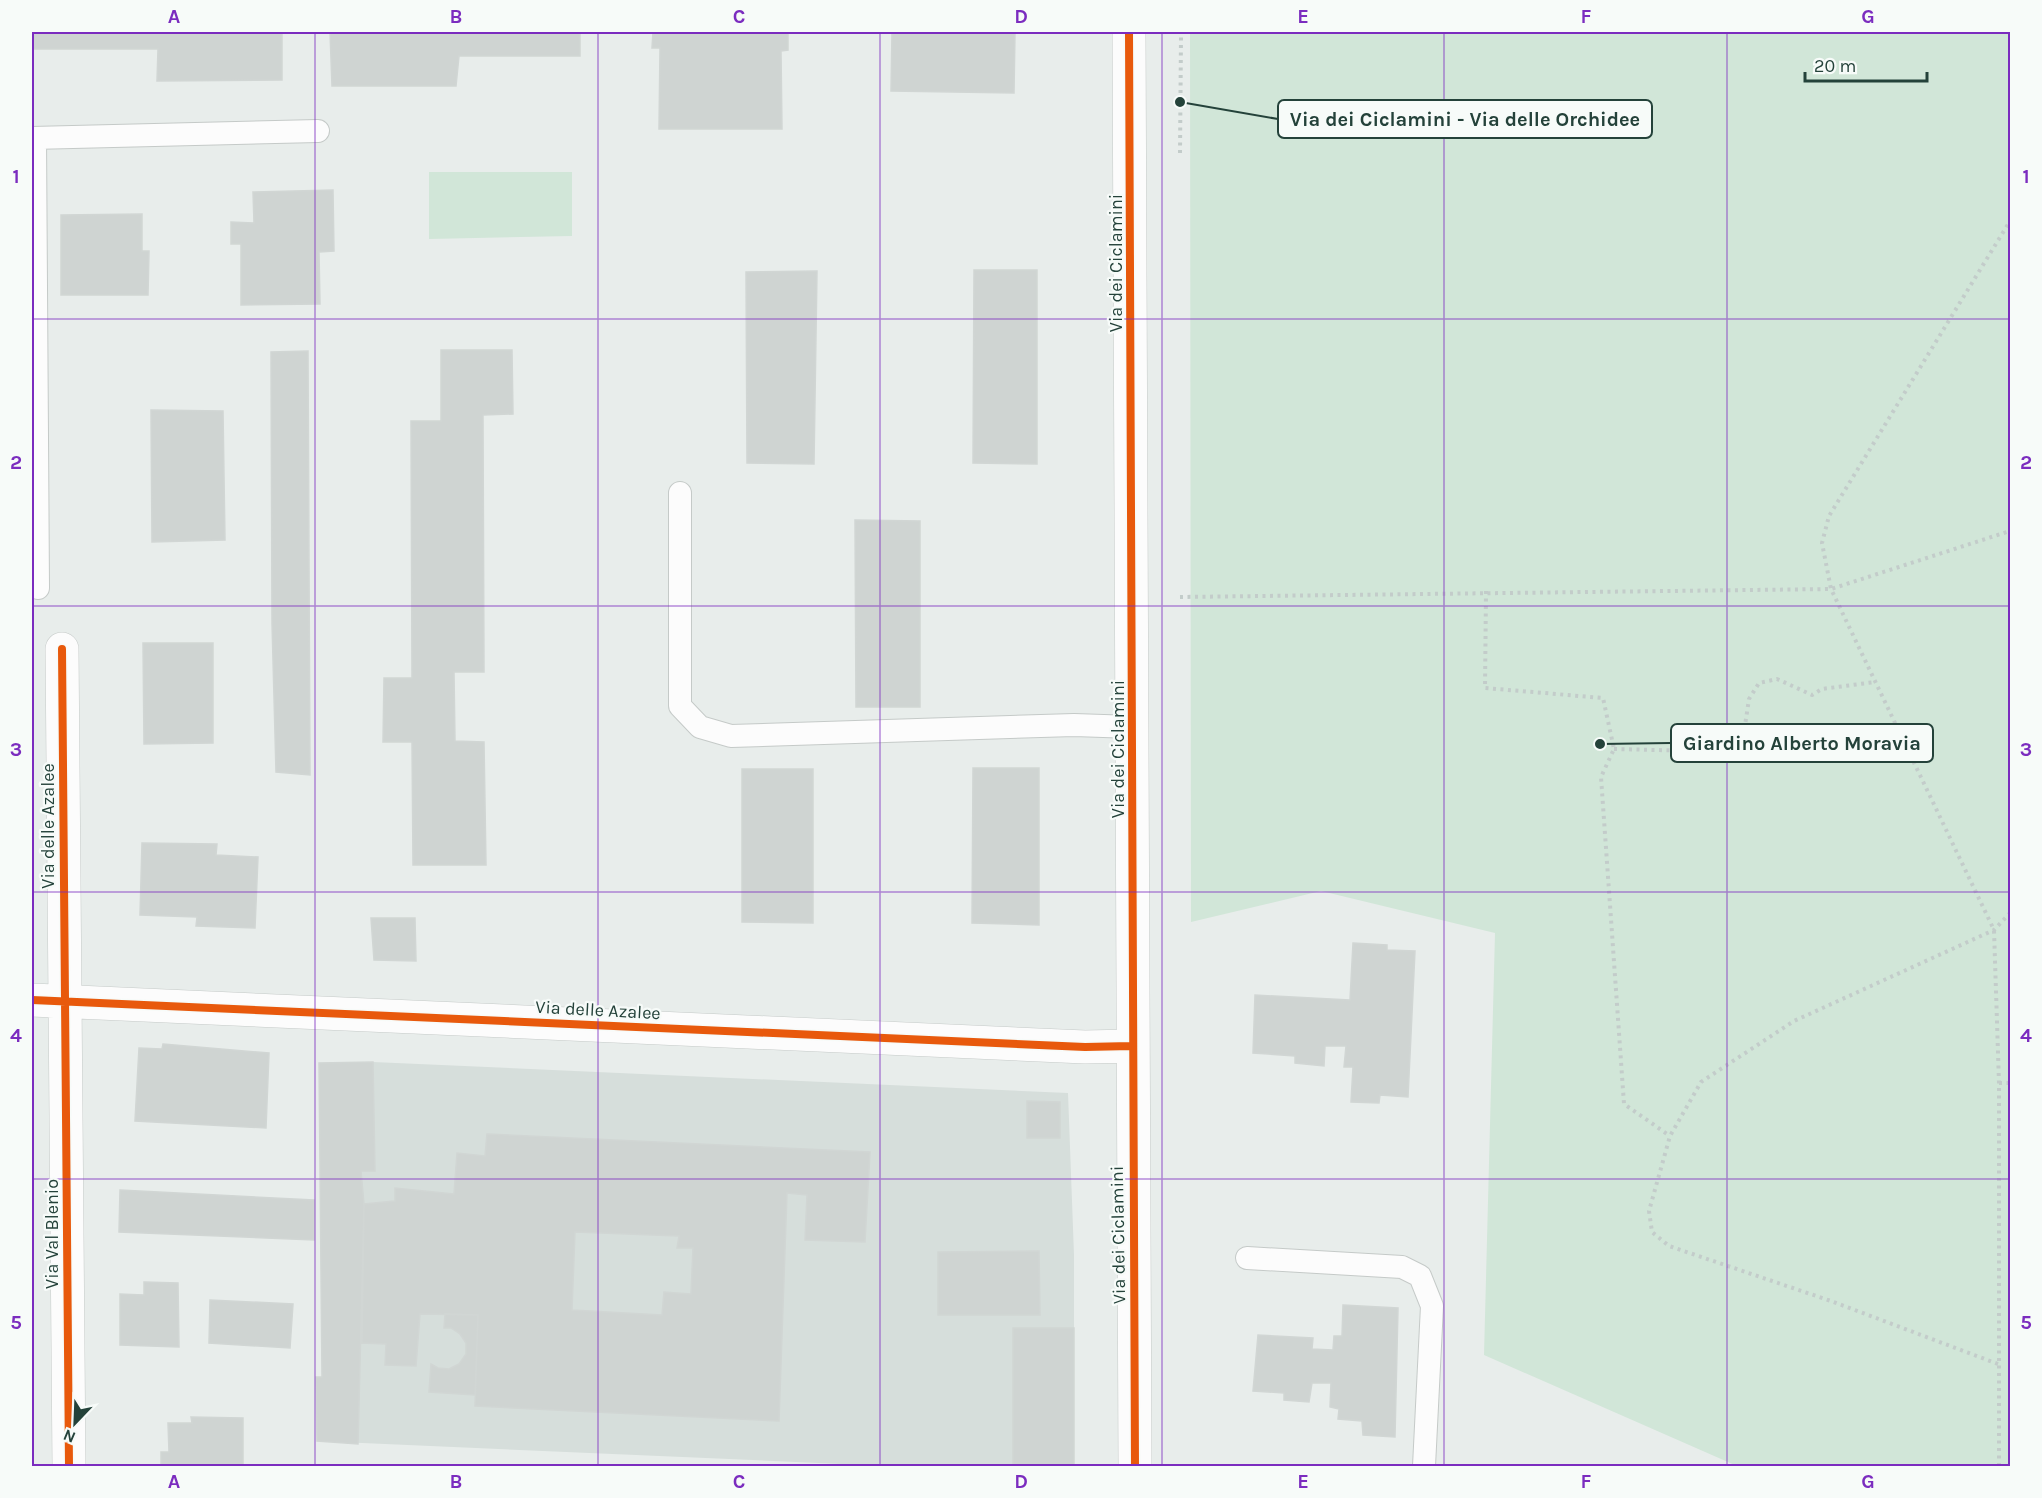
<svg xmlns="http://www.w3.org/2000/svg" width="2042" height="1498" font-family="Karla,sans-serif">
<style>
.built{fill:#d6dedb}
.green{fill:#d1e6d8}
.building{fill:#cfd4d2;stroke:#d1d6d4;stroke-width:1.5;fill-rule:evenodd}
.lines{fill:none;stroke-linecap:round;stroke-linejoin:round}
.lane-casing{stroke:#c5cac8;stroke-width:24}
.street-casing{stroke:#c5cac8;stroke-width:34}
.path{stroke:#c3ccca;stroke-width:4;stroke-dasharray:3 4.5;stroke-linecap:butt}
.lane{stroke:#fcfcfc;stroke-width:22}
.street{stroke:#fcfcfc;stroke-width:33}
.cycleway-casing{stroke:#f7fbf9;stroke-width:11}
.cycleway{stroke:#e8590c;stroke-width:8}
.grid{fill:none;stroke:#7b2cbf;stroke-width:1.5;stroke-opacity:0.55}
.labels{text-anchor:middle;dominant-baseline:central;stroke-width:4.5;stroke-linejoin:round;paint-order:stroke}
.street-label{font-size:18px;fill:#24423a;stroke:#f7fbf9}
.leader{fill:none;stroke:#24423a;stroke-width:2}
.callout-dot{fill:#24423a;stroke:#f7fbf9;stroke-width:2}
.callout{fill:#f7fbf9;stroke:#24423a;stroke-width:2}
.callout-label{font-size:20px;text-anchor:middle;font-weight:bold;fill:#24423a}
.neatline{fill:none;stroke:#7b2cbf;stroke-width:2}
.grid-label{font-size:20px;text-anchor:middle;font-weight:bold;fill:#7b2cbf}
</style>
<rect width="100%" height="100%" fill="#e8edeb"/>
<path class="built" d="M 373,1062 L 1068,1093 L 1074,1255 L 1074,1466 L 887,1466 L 317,1441 L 316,1377 L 322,1377 L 319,1063 Z"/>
<path class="green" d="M 1190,32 L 2010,32 L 2010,1466 L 1737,1466 L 1484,1355 L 1495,933 L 1321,891 L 1191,922 Z
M 429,172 L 572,172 L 572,236 L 429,239 Z"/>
<path class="building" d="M 32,32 L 282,32 L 282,80 L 157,81 L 158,49 L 32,49 Z
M 330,32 L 580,32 L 580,56 L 459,56 L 456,86 L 332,86 Z
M 653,32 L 788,32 L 788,50 L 781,51 L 782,129 L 659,129 L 660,48 L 652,48 Z
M 892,32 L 1015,32 L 1014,93 L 891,91 Z
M 333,190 L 334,251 L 319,252 L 320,304 L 241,305 L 241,244 L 231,244 L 231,222 L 254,223 L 253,192 Z
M 142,214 L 142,251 L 149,251 L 148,295 L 61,295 L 61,215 Z
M 974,270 L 1037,270 L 1037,464 L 973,463 Z
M 817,271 L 814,464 L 747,463 L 746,272 Z
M 441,350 L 512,350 L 513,414 L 483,415 L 484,672 L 454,672 L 455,741 L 484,742 L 486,865 L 413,865 L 412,742 L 383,742 L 384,678 L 412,678 L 411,421 L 441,421 Z
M 308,351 L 310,775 L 276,772 L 272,623 L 271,352 Z
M 151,410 L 223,411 L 225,540 L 152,542 Z
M 855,520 L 920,521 L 920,707 L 856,707 Z
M 143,643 L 213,643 L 213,743 L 144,744 Z
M 973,768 L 1039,768 L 1039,925 L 972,923 Z
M 742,769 L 813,769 L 813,923 L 742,922 Z
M 142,843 L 217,844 L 216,855 L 258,857 L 255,928 L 196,926 L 197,917 L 140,915 Z
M 371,918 L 415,918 L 416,961 L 374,960 Z
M 1353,943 L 1387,945 L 1387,950 L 1415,951 L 1408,1097 L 1380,1095 L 1379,1103 L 1351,1102 L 1353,1067 L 1344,1067 L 1346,1046 L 1325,1046 L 1324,1066 L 1295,1063 L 1295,1056 L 1253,1053 L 1255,995 L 1350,1000 Z
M 163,1044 L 269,1053 L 266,1128 L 135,1121 L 139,1048 L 162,1049 Z
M 373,1062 L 375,1171 L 361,1171 L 364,1204 L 358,1444 L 317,1441 L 316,1377 L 322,1377 L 319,1063 Z
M 1027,1101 L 1060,1102 L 1060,1138 L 1027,1138 Z
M 487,1134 L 870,1152 L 865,1242 L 805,1240 L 807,1195 L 787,1193 L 779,1421 L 475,1406 L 478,1315 L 420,1314 L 416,1366 L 385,1365 L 386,1344 L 362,1343 L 364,1204 L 395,1201 L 395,1188 L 454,1194 L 457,1153 L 485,1156 ZM 575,1232 L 679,1236 L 677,1248 L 693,1248 L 691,1294 L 664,1292 L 662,1315 L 572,1310 Z
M 120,1190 L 314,1200 L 314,1240 L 119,1232 Z
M 1039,1251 L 1040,1315 L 938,1315 L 938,1252 Z
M 144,1282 L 178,1283 L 179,1347 L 120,1345 L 120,1294 L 144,1295 Z
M 210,1300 L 293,1304 L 290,1348 L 209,1343 Z
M 1343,1305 L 1398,1308 L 1395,1437 L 1363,1435 L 1362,1421 L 1338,1419 L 1339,1409 L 1330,1407 L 1331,1383 L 1312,1383 L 1309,1402 L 1284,1400 L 1284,1393 L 1253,1391 L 1258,1335 L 1313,1338 L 1312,1349 L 1333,1350 L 1334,1336 L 1342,1336 Z
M 445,1314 L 478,1315 L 475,1395 L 429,1392 L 431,1364 L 438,1368 L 449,1369 L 459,1364 L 466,1354 L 466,1343 L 460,1334 L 451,1328 L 444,1328 Z
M 1013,1328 L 1074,1328 L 1074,1466 L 1013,1466 Z
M 191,1417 L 243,1418 L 243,1466 L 161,1466 L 161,1452 L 169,1452 L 168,1423 L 192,1423 Z"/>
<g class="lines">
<defs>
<path id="lane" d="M 32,138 L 318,131
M 35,138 L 38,588
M 680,493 L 680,706 L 700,727 L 731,736 L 1074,725 L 1133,727
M 1247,1258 L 1402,1267 L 1420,1276 L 1432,1306 L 1424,1466"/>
<path id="street" d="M 1129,32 C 1134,510 1130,988 1135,1466
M 62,649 L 69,1466
M 32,1000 L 1085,1047 L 1131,1046"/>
</defs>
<use href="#lane" class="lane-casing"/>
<use href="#street" class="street-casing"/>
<path class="path" d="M 1180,153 L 1181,37
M 1486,591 L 1485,688 L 1603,698 L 1614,749 L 1601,777 L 1624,1104 L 1670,1136
M 1180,597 L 1831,589 L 2010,531
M 1614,749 L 1741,752 L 1749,699 L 1759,683 L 1777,679 L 1812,695 L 1822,689 L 1875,682
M 1999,1083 L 2010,1083
M 1998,1364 L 1831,1301 L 1669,1246 L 1652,1232 L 1649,1211 L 1670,1136 L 1701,1082 L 1794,1021 L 1994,930 L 2010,913
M 1999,1466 L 1999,1083 L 1994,930 L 1831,589 L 1822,543 L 1829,516 L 2010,221"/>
<use href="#lane" class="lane"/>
<use href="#street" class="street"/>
<defs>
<path id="cycleway" d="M 1129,32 C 1134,510 1130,988 1135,1466
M 62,649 L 69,1466
M 32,1000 L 1085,1047 L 1131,1046"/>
</defs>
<use href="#cycleway" class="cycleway-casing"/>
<use href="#cycleway" class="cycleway"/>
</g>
<path class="grid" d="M 315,32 L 315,1466M 598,32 L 598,1466M 880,32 L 880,1466M 1162,32 L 1162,1466M 1444,32 L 1444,1466M 1727,32 L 1727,1466M 32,319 L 2010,319M 32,606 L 2010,606M 32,892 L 2010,892M 32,1179 L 2010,1179"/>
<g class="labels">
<g class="street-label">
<text transform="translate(1116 263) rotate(-90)">Via dei Ciclamini</text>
<text transform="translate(1118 749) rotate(-90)">Via dei Ciclamini</text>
<text transform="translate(48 826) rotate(-90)">Via delle Azalee</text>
<text transform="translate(598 1010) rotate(3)">Via delle Azalee</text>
<text transform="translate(52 1234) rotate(-90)">Via Val Blenio</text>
<text transform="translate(1118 1235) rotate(-91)">Via dei Ciclamini</text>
</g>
</g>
<path class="leader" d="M1180 102L1278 119M1600 744L1671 743"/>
<g class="callout-dot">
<circle cx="1180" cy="102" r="6"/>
<circle cx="1600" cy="744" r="6"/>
</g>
<g class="callout">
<rect x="1278" y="100" width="374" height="38" rx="6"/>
<rect x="1671" y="724" width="262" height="38" rx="6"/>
</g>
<g class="callout-label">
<text x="1465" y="126">Via dei Ciclamini - Via delle Orchidee</text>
<text x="1802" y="750">Giardino Alberto Moravia</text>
</g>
<rect width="2042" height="1498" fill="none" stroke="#f7fbf9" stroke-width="66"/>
<g transform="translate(75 1423) rotate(203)" stroke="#f7fbf9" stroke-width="4.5" paint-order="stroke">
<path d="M0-4.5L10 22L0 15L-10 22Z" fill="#24423a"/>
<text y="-9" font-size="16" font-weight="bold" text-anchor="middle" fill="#24423a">N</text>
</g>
<path d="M1805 72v9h122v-9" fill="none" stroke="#24423a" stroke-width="3"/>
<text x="1814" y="72" font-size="18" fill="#24423a" stroke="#f7fbf9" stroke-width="4.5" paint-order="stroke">20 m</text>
<rect x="33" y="33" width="1976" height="1432" class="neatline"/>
<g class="grid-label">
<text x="174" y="23">A</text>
<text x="456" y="23">B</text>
<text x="739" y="23">C</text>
<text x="1021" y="23">D</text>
<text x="1303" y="23">E</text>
<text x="1586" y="23">F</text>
<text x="1868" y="23">G</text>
<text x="16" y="183">1</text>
<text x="2026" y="183">1</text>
<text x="16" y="469">2</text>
<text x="2026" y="469">2</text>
<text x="16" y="756">3</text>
<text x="2026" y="756">3</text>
<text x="16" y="1042">4</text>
<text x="2026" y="1042">4</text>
<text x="16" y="1329">5</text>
<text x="2026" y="1329">5</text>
<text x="174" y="1488">A</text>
<text x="456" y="1488">B</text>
<text x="739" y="1488">C</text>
<text x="1021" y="1488">D</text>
<text x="1303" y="1488">E</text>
<text x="1586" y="1488">F</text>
<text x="1868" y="1488">G</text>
</g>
</svg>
